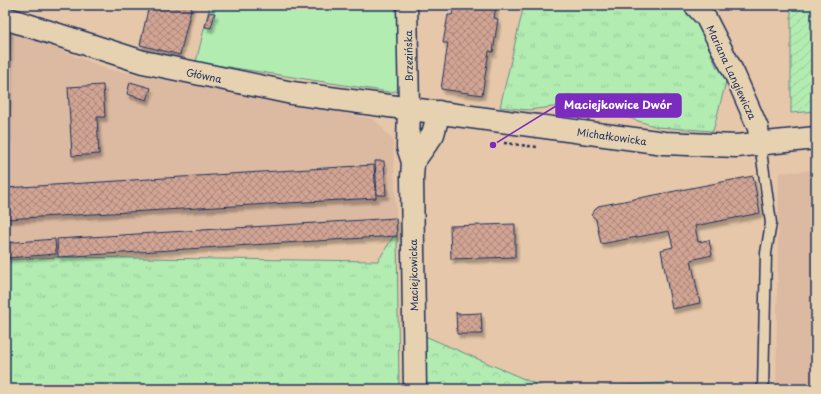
<svg xmlns="http://www.w3.org/2000/svg" width="821" height="394" font-family="'Playpen Sans',sans-serif">
<style>
.built{fill:#dcb9a1}
.grass{fill:url(#grass-tufts);stroke:#668e88}
.forest{fill:url(#forest-crowns);stroke:#668e88}
.park{fill:#b2ecb1;stroke:#668e88}
.garden{fill:url(#garden-furrows);stroke:#668e88}
.building{fill:url(#building-cross-hatch);stroke:#1b2f5e;filter:url(#shadow)}
.lines{fill:none;stroke-linecap:round;stroke-linejoin:round}
.lane-casing{stroke:#1b2f5e;stroke-width:13}
.street-casing{stroke:#1b2f5e;stroke-width:23}
.secondary-casing{stroke:#1b2f5e;stroke-width:25}
.path{stroke:#1b2f5e;stroke-width:2.5;stroke-dasharray:3 3;stroke-linecap:butt}
.lane{stroke:#e6d1b0;stroke-width:10}
.street{stroke:#e6d1b0;stroke-width:20}
.secondary{stroke:#e6d1b0;stroke-width:22}
.labels{text-anchor:middle;dominant-baseline:central;stroke-width:3.5;stroke-linejoin:round;paint-order:stroke}
.street-label{font-size:10px;fill:#1b2f5e;stroke:#e6d1b0}
.leader{fill:none;stroke:#7b2cbf;stroke-width:1.5}
.callout-dot{fill:#7b2cbf;stroke:#e6d1b0;stroke-width:1.5}
.callout{fill:#7b2cbf;stroke:#7b2cbf;stroke-width:1.5}
.callout-label{font-size:11px;text-anchor:middle;font-weight:bold;fill:#fff}
</style>
<defs>
<pattern id="grass-tufts" width="24" height="20" patternUnits="userSpaceOnUse"><rect width="24" height="20" fill="#b2ecb1"/><path d="M3 7l-1-3M5 7V3M7 7l1-3M15 17l-1-3M17 17v-4M19 17l1-3" fill="none" stroke="#98cb9b"/></pattern>
<pattern id="forest-crowns" width="20" height="18" patternUnits="userSpaceOnUse"><rect width="20" height="18" fill="#b2ecb1"/><path d="M2 6a3 3 0 1 1 6 0M12 15a3 3 0 1 1 6 0" fill="none" stroke="#98cb9b"/></pattern>
<pattern id="garden-furrows" width="10" height="10" patternUnits="userSpaceOnUse"><rect width="10" height="10" fill="#b2ecb1"/><path d="M-1 1l2-2M0 10L10 0M9 11l2-2" fill="none" stroke="#98cb9b"/></pattern>
<pattern id="building-cross-hatch" width="8" height="8" patternUnits="userSpaceOnUse"><rect width="8" height="8" fill="#d1a493"/><path d="M0 0l8 8M0 8l8-8" fill="none" stroke="#a9867b"/></pattern>
<filter id="shadow"><feDropShadow dx="2.5" dy="4.5" stdDeviation="1" flood-color="#0004"/></filter>
</defs>
<rect width="100%" height="100%" fill="#e6c7a9"/>
<filter id="ink" filterUnits="userSpaceOnUse"><feTurbulence type="fractalNoise" baseFrequency=".025" numOctaves="2"/><feDisplacementMap in="SourceGraphic" scale="8" xChannelSelector="R" yChannelSelector="G"/><feConvolveMatrix kernelMatrix="1 2 1 2 8 2 1 2 1" color-interpolation-filters="sRGB"/></filter>
<g filter="url(#ink)">
<path class="built" d="M 5,29 L 10,29 L 107,69 L 374,119 L 393,140 L 397,236 L 5,260 Z
M 816,170 L 816,389 L 776,389 L 779,173 Z"/>
<path class="grass" d="M 524,5 L 679,5 C 703,16 707,46 717,68 L 722,66 L 727,78 L 713,131 L 657,127 L 614,113 L 600,111 L 600,106 L 576,103 L 575,108 L 561,106 L 528,110 L 500,107 Z
M 393,237 L 397,237 L 399,389 L 5,389 L 5,260 L 58,257 L 378,261 Z"/>
<path class="forest" d="M 418,333 L 547,389 L 669,383 L 666,389 L 419,389 Z"/>
<path class="park" d="M 210,5 L 398,5 L 399,79 L 397,91 L 389,92 L 196,62 Z"/>
<path class="garden" d="M 791,5 L 816,5 L 816,111 L 791,113 Z"/>
<path class="building" d="M 149,5 L 192,5 L 180,55 L 140,45 Z
M 454,5 L 496,5 L 494,18 L 498,19 L 493,52 L 489,51 L 482,95 L 441,89 L 448,43 L 443,43 L 448,15 L 452,15 Z
M 209,12 L 215,13 L 211,28 L 205,27 Z
M 5,29 L 10,29 L 7,139 L 5,139 Z
M 130,82 L 151,88 L 147,100 L 127,94 Z
M 103,85 L 105,117 L 97,117 L 99,154 L 72,156 L 68,87 Z
M 375,161 L 384,161 L 386,195 L 377,195 Z
M 374,165 L 376,198 L 5,219 L 5,188 Z
M 753,176 L 760,213 L 695,226 L 698,242 L 709,240 L 712,255 L 691,260 L 700,303 L 672,309 L 661,250 L 673,247 L 669,231 L 601,244 L 596,219 L 591,215 L 598,206 Z
M 396,218 L 397,236 L 58,257 L 57,239 Z
M 515,224 L 515,257 L 451,259 L 450,226 Z
M 55,239 L 56,254 L 6,258 L 5,243 Z
M 456,312 L 457,314 L 481,313 L 482,334 L 457,334 Z"/>
<g class="lines">
<defs>
<path id="lane" d="M 760,144 L 771,223 L 766,253 L 763,389"/>
<path id="street" d="M 407,5 L 409,107
M 694,5 L 706,18 L 735,75 L 758,128 L 760,144"/>
<path id="secondary" d="M 5,18 L 143,62 L 292,93 L 664,143 L 736,146 L 816,138
M 409,107 L 408,147 L 413,162 L 412,178 L 415,389
M 413,162 L 433,134 L 439,112"/>
</defs>
<use href="#lane" class="lane-casing"/>
<use href="#street" class="street-casing"/>
<use href="#secondary" class="secondary-casing"/>
<path class="path" d="M 504,143 L 537,147"/>
<use href="#lane" class="lane"/>
<use href="#street" class="street"/>
<use href="#secondary" class="secondary"/>
</g>
</g>
<g class="labels">
<g class="street-label">
<text transform="translate(408 56) rotate(-91)">Brzezińska</text>
<text transform="translate(732 72) rotate(65)">Mariana Langiewicza</text>
<text transform="translate(204 75) rotate(12)">Główna</text>
<text transform="translate(612 136) rotate(8)">Michałkowicka</text>
<text transform="translate(413 275) rotate(-91)">Maciejkowicka</text>
</g>
</g>
<path class="leader" d="M493 145L556 106"/>
<circle class="callout-dot" cx="493" cy="145" r="4"/>
<rect class="callout" x="556" y="94" width="125" height="23" rx="4"/>
<g class="callout-label">
<text x="618" y="109">Maciejkowice Dwór</text>
</g>
<rect width="821" height="394" fill="none" stroke="#e6d1b0" stroke-width="20"/>
<rect x="10" y="10" width="801" height="374" fill="none" stroke="#1b2f5e" stroke-width="1.5" filter="url(#ink)"/>
</svg>
